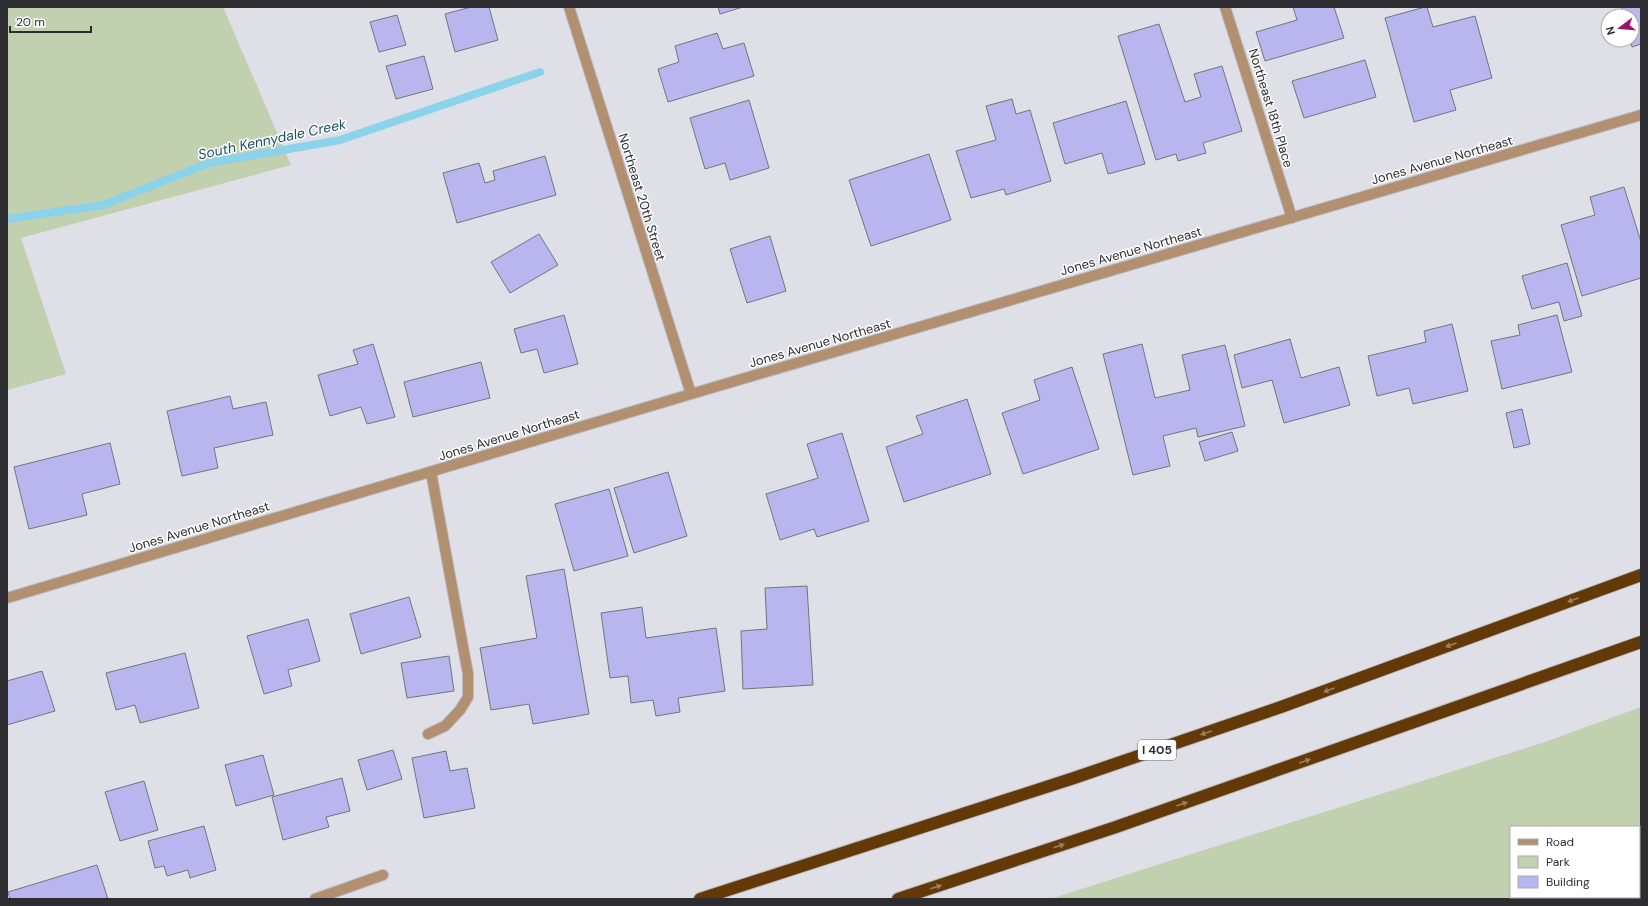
<svg xmlns="http://www.w3.org/2000/svg" width="1648" height="906" font-family="'DM Sans',sans-serif">
<style>
.green{fill:#c1d0af;fill-rule:evenodd}
.lines{fill:none;stroke-linecap:round;stroke-linejoin:round}
.stream{stroke:#8bd2eb;stroke-width:8}
.building{fill:#b9b5ee;stroke:#74747c}
.service-casing{stroke:#bbbbc3;stroke-width:12}
.minor-casing{stroke:#bbbbc3;stroke-width:12}
.motorway-casing{stroke:#bbbbc3;stroke-width:14}
.path{stroke:#a3a3aa;stroke-width:2.5;stroke-dasharray:2 3;stroke-linecap:butt}
.service{stroke:#b28f6e;stroke-width:10}
.minor{stroke:#b28f6e;stroke-width:10}
.motorway{stroke:#633a07;stroke-width:12}
.oneway{fill:#9a7f5e}
.labels{text-anchor:middle;dominant-baseline:central;stroke-width:3;stroke-linejoin:round;paint-order:stroke}
.shield{fill:#fff;stroke:#6c6c6f;stroke-width:1}
.shield-label{font-size:12px;font-weight:bold;fill:#2d2d31}
.street-label{font-size:13px;fill:#2d2d31;stroke:#fff}
.water-label{font-size:14px;font-style:italic;fill:#175164;stroke:#fff}
</style>
<rect width="100%" height="100%" fill="#dfdfe8"/>
<path class="green" d="M 7,7 L 223,7 L 291,165 L 21,238 L 66,374 L 7,390 Z
M 1641,707 L 1641,899 L 1050,899 L 1545,742 ZM 1511,827 L 1639,827 L 1639,897 L 1511,897 Z"/>
<g class="lines">
<path class="stream" d="M 7,219 L 103,205 L 209,163 L 340,140 L 540,72
M 1639,889 L 1641,889
M 1566,899 L 1616,897"/>
</g>
<path class="building" d="M 471,7 L 489,7 L 498,40 L 455,52 L 445,14 Z
M 718,7 L 743,7 L 720,14 Z
M 1293,7 L 1334,7 L 1344,38 L 1265,61 L 1256,32 L 1297,20 Z
M 1425,7 L 1427,7 L 1433,27 L 1475,16 L 1492,78 L 1450,90 L 1456,110 L 1414,122 L 1385,18 Z
M 1621,7 L 1641,7 L 1641,44 L 1632,47 L 1630,40 L 1632,40 L 1632,16 L 1624,16 Z
M 397,15 L 406,45 L 379,52 L 370,22 Z
M 1159,24 L 1185,102 L 1201,97 L 1194,74 L 1222,66 L 1242,131 L 1203,143 L 1206,153 L 1178,161 L 1176,154 L 1156,160 L 1118,36 Z
M 717,33 L 723,49 L 744,43 L 754,76 L 668,102 L 658,69 L 679,62 L 675,46 Z
M 424,56 L 433,89 L 396,99 L 386,66 Z
M 1365,60 L 1376,97 L 1304,118 L 1292,81 Z
M 1012,99 L 1016,114 L 1030,110 L 1051,181 L 1006,195 L 1004,189 L 971,198 L 956,151 L 996,140 L 986,106 Z
M 749,100 L 769,168 L 730,180 L 725,163 L 705,169 L 690,118 Z
M 1126,101 L 1145,164 L 1108,174 L 1102,153 L 1065,164 L 1053,123 Z
M 929,154 L 951,220 L 871,246 L 849,180 Z
M 545,156 L 556,195 L 457,223 L 443,173 L 479,163 L 485,183 L 495,180 L 493,171 Z
M 1624,187 L 1641,242 L 1641,278 L 1582,296 L 1561,225 L 1595,215 L 1590,197 Z
M 539,234 L 558,265 L 510,293 L 491,262 Z
M 770,236 L 786,291 L 747,303 L 730,249 Z
M 1567,263 L 1582,316 L 1564,321 L 1559,302 L 1532,309 L 1522,276 Z
M 564,315 L 578,364 L 544,373 L 537,349 L 521,353 L 514,329 Z
M 1557,315 L 1572,372 L 1502,389 L 1491,341 L 1520,335 L 1518,325 Z
M 1452,324 L 1468,391 L 1413,404 L 1409,388 L 1377,396 L 1368,356 L 1426,342 L 1424,331 Z
M 1290,339 L 1301,378 L 1339,367 L 1350,405 L 1284,423 L 1272,380 L 1242,388 L 1234,355 Z
M 373,344 L 395,417 L 367,424 L 361,407 L 330,416 L 318,375 L 358,364 L 353,350 Z
M 1142,344 L 1155,398 L 1190,390 L 1182,355 L 1225,345 L 1245,426 L 1198,437 L 1196,428 L 1163,436 L 1170,466 L 1133,475 L 1103,354 Z
M 481,362 L 490,398 L 413,417 L 404,382 Z
M 1072,367 L 1099,449 L 1023,474 L 1002,413 L 1040,400 L 1034,380 Z
M 230,396 L 233,409 L 266,402 L 273,435 L 214,448 L 218,468 L 182,476 L 167,411 Z
M 967,399 L 991,474 L 904,502 L 886,447 L 923,434 L 916,416 Z
M 1522,409 L 1530,444 L 1514,448 L 1506,413 Z
M 1232,432 L 1238,451 L 1205,461 L 1199,442 Z
M 842,433 L 869,521 L 817,537 L 814,529 L 780,540 L 766,494 L 818,478 L 807,444 Z
M 110,443 L 120,484 L 82,494 L 87,515 L 29,529 L 14,467 Z
M 668,472 L 687,536 L 634,553 L 614,488 Z
M 609,489 L 628,556 L 574,571 L 555,504 Z
M 564,569 L 589,714 L 533,724 L 529,704 L 491,710 L 480,648 L 537,638 L 526,576 Z
M 807,586 L 813,685 L 743,689 L 741,631 L 767,629 L 765,588 Z
M 409,597 L 421,637 L 361,654 L 350,614 Z
M 642,607 L 646,638 L 716,628 L 725,691 L 678,698 L 680,712 L 656,716 L 653,700 L 631,703 L 628,676 L 610,678 L 601,613 Z
M 308,619 L 320,661 L 288,670 L 292,686 L 264,694 L 247,636 Z
M 185,653 L 199,708 L 140,723 L 135,705 L 116,710 L 106,673 Z
M 449,656 L 454,691 L 407,698 L 401,663 Z
M 42,671 L 55,711 L 7,725 L 7,681 Z
M 393,750 L 402,779 L 367,790 L 358,760 Z
M 446,751 L 450,771 L 467,768 L 475,808 L 424,818 L 412,758 Z
M 263,755 L 274,795 L 236,806 L 225,765 Z
M 342,778 L 350,811 L 326,817 L 329,827 L 283,840 L 272,797 Z
M 144,781 L 158,830 L 120,841 L 105,792 Z
M 204,826 L 216,870 L 190,878 L 188,870 L 167,876 L 164,866 L 155,868 L 148,841 Z
M 97,865 L 108,899 L 10,899 L 8,892 Z"/>
<g class="lines">
<defs>
<path id="service" d="M 428,734 L 445,726 L 460,710 L 468,697 L 468,674 L 431,472"/>
<path id="minor" d="M 569,7 L 691,394
M 1225,7 L 1292,218
M 7,598 L 691,394 L 1641,115
M 315,899 L 383,875"/>
<path id="motorway" d="M 700,899 L 1074,778 L 1281,707 L 1641,575
M 898,899 L 1116,827 L 1641,642"/>
</defs>
<use href="#service" class="service-casing"/>
<use href="#minor" class="minor-casing"/>
<use href="#motorway" class="motorway-casing"/>
<path class="path" d="M 1639,842 L 1641,842
M 1518,899 L 1518,897"/>
<use href="#service" class="service"/>
<use href="#minor" class="minor"/>
<use href="#motorway" class="motorway"/>
</g>
<defs><path id="oneway-solid" d="M-6-.8H1V-3.2L6.5 0L1 3.2V.8H-6Z"/></defs>
<g class="oneway">
<use href="#oneway-solid" transform="translate(1573 600) rotate(160)"/>
<use href="#oneway-solid" transform="translate(1451 645) rotate(160)"/>
<use href="#oneway-solid" transform="translate(1329 690) rotate(160)"/>
<use href="#oneway-solid" transform="translate(1206 733) rotate(161)"/>
<use href="#oneway-solid" transform="translate(1305 761) rotate(-19)"/>
<use href="#oneway-solid" transform="translate(1182 804) rotate(-19)"/>
<use href="#oneway-solid" transform="translate(1059 846) rotate(-18)"/>
<use href="#oneway-solid" transform="translate(936 887) rotate(-18)"/>
</g>
<g class="labels">
<rect class="shield" x="1138" y="740" width="38" height="20" rx="3"/>
<g class="shield-label">
<text x="1157" y="750">I 405</text>
</g>
<g class="street-label">
<text transform="translate(1271 108) rotate(73)">Northeast 18th Place</text>
<text transform="translate(1442 160) rotate(-16)">Jones Avenue Northeast</text>
<text transform="translate(642 197) rotate(73)">Northeast 20th Street</text>
<text transform="translate(1131 251) rotate(-16)">Jones Avenue Northeast</text>
<text transform="translate(820 343) rotate(-16)">Jones Avenue Northeast</text>
<text transform="translate(509 435) rotate(-17)">Jones Avenue Northeast</text>
<text transform="translate(199 527) rotate(-17)">Jones Avenue Northeast</text>
</g>
<g class="water-label">
<text transform="translate(272 139) rotate(-12)">South Kennydale Creek</text>
</g>
</g>
<rect width="1648" height="906" fill="none" stroke="#2d2d31" stroke-width="16"/>
<rect x="1510" y="826" width="130" height="72" fill="#ffffff" stroke="#ababad"/>
<rect x="1518" y="839" width="20" height="6" fill="#b28f6e" stroke="#ababad"/>
<text x="1546" y="846" font-size="12" fill="#2d2d31">Road</text>
<rect x="1518" y="856" width="20" height="12" fill="#c1d0af" stroke="#ababad"/>
<text x="1546" y="866" font-size="12" fill="#2d2d31">Park</text>
<rect x="1518" y="876" width="20" height="12" fill="#b9b5ee" stroke="#ababad"/>
<text x="1546" y="886" font-size="12" fill="#2d2d31">Building</text>
<g transform="translate(1620 28) rotate(254)"><circle r="19" fill="#ffffff" stroke="#ababad"/>
<path d="M0-3L7 15L0 10L-7 15Z" fill="#9c1465"/>
<text y="-6" font-size="11" font-weight="bold" text-anchor="middle" fill="#2d2d31">N</text>
</g>
<path d="M10 26v6h81v-6" fill="none" stroke="#2d2d31" stroke-width="2"/>
<text x="16" y="26" font-size="12" fill="#2d2d31" stroke="#ffffff" stroke-width="3" paint-order="stroke">20 m</text>
</svg>
